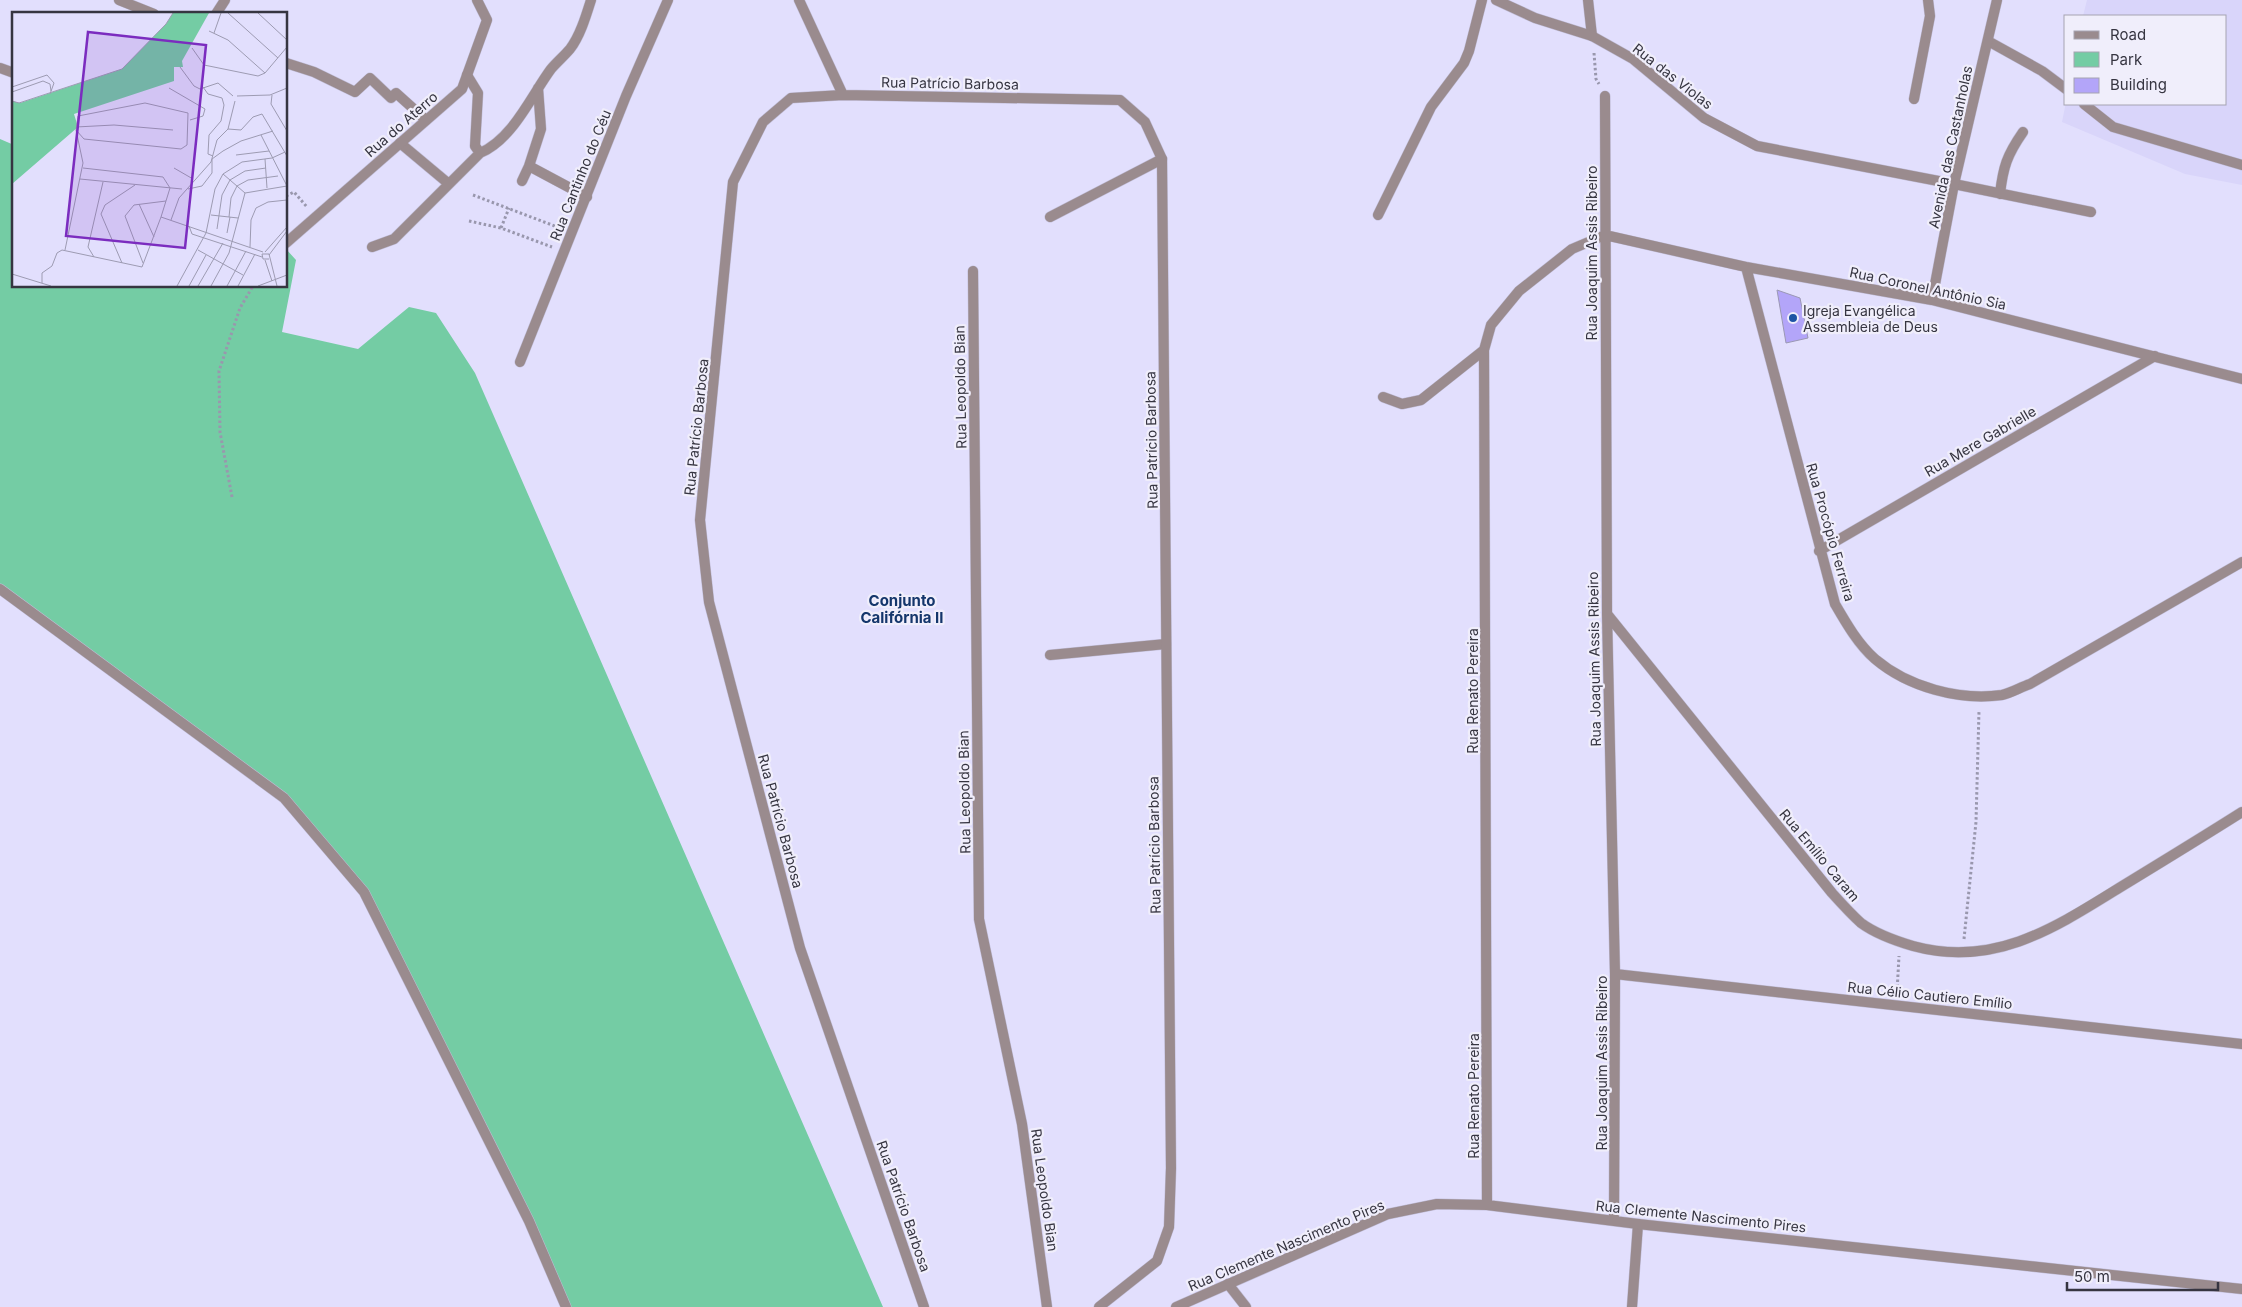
<svg xmlns="http://www.w3.org/2000/svg" width="2242" height="1307" font-family="Inter,sans-serif">
<style>
.built{fill:#d9d5fa}
.green{fill:#74cca4}
.building{fill:#b3a5f9;stroke:#9b98b4}
.lines{fill:none;stroke-linecap:round;stroke-linejoin:round}
.service-casing{stroke:#c0bdd7;stroke-width:11}
.minor-casing{stroke:#c0bdd7;stroke-width:11}
.tertiary-casing{stroke:#c0bdd7;stroke-width:11}
.path{stroke:#9997ad;stroke-width:3;stroke-dasharray:2.5 2.5;stroke-linecap:butt}
.service{stroke:#9a8b8e;stroke-width:10}
.minor{stroke:#9a8b8e;stroke-width:10}
.tertiary{stroke:#9a8b8e;stroke-width:10}
.poi-dot{fill:#1d53a5;stroke:#f0eefb;stroke-width:2}
.labels{text-anchor:middle;dominant-baseline:central;stroke-width:4.5;stroke-linejoin:round;paint-order:stroke}
.street-label{font-size:14px;fill:#363541;stroke:#f0eefb}
.poi-label{font-size:14px;fill:#363541;stroke:#f0eefb;text-anchor:start}
.neighbourhood-label{font-size:15px;font-weight:bold;fill:#14366b;stroke:#f0eefb}
.inset-road{fill:none;stroke:#9d9bb2;stroke-width:1}
.view{fill:#7b2cbf;fill-opacity:0.15;stroke:#7b2cbf;stroke-width:2.5}
.inset-edge{fill:none;stroke:#363541;stroke-width:2.5}
</style>
<rect width="100%" height="100%" fill="#e2dffd"/>
<path class="built" d="M 2087,0 L 2242,0 L 2242,185 L 2185,174 L 2062,122 L 2066,102 L 2066,104 L 2226,104 L 2226,16 L 2083,16 Z"/>
<path class="green" d="M 0,139 L 14,145 L 14,286 L 286,286 L 286,249 L 296,260 L 282,332 L 358,349 L 409,307 L 436,313 L 475,373 L 883,1307 L 569,1307 L 366,891 L 286,798 L 0,588 Z"/>
<path class="building" d="M 1777,290 L 1800,298 L 1808,338 L 1786,343 Z"/>
<g class="lines">
<defs>
<path id="service" d="M 119,0 L 154,14
M 1988,41 L 2042,71 L 2066,89
M 286,63 L 314,72 L 355,92 L 370,78 L 391,98 L 396,93 L 426,120
M 0,68 L 14,73
M 467,75 L 478,93 L 475,146 L 480,153 C 513,139 531,96 551,69 C 557,62 564,56 570,49 C 580,36 586,16 591,0
M 1914,99 L 1930,16 L 1928,0
M 2084,104 L 2113,127 L 2242,165
M 400,143 L 449,184
M 529,166 L 587,197
M 522,181 L 529,166 L 541,129 L 538,88
M 1954,184 L 2091,212
M 2000,194 C 2003,167 2007,155 2023,132
M 1050,217 L 1162,159
M 372,247 L 394,239 L 480,153
M 1050,655 L 1166,644
M 1228,1284 L 1246,1307
M 1632,1307 L 1638,1224"/>
<path id="minor" d="M 799,0 L 843,95
M 1588,0 L 1592,36
M 216,14 L 225,0
M 1605,96 L 1607,614 L 1615,974 L 1614,1221
M 1378,215 L 1431,107 L 1464,63 L 1469,51 L 1482,0
M 286,243 L 462,89 L 487,20 L 477,0
M 1746,267 L 1835,604 C 1846,623 1858,644 1875,659 C 1908,687 1959,701 2002,695 C 2011,693 2021,687 2030,684 L 2242,562
M 973,271 L 979,919 L 1022,1124 L 1047,1307
M 1932,300 L 1954,184
M 520,362 L 626,96 L 668,0
M 1383,397 L 1402,404 L 1421,400 L 1484,350
M 1819,551 L 2155,356
M 0,589 L 284,798 L 364,892 L 529,1221 L 566,1307
M 1607,614 L 1832,893 C 1841,903 1851,914 1861,923 C 1876,934 1896,941 1913,946 C 1993,968 2053,929 2119,888 C 2160,863 2201,838 2242,812
M 1615,974 L 2242,1044
M 1487,1205 L 1484,350 L 1491,325 L 1519,291 L 1572,249 L 1605,235 L 1746,267 L 1932,300 L 2242,379
M 924,1307 L 800,948 L 709,602 L 700,520 L 733,182 L 763,122 L 791,98 L 843,95 L 1120,100 L 1145,122 L 1162,159 L 1171,1168 L 1169,1227 L 1157,1261 L 1099,1307
M 1176,1307 L 1388,1214 L 1437,1204 L 1487,1205 L 1638,1224 L 2242,1289"/>
<path id="tertiary" d="M 1496,0 L 1535,18 L 1592,36 L 1633,59 L 1704,118 L 1757,146 L 1954,184 L 1997,0"/>
</defs>
<use href="#service" class="service-casing"/>
<use href="#minor" class="minor-casing"/>
<use href="#tertiary" class="tertiary-casing"/>
<path class="path" d="M 1594,53 L 1596,79 L 1599,84
M 473,195 L 560,228
M 286,196 L 294,192 L 307,207
M 469,221 L 501,228 L 552,247
M 501,228 L 509,208
M 232,497 L 220,432 L 219,371 L 240,308 L 253,286
M 1964,939 L 1976,822 L 1979,711
M 1897,992 L 1899,956"/>
<use href="#service" class="service"/>
<use href="#minor" class="minor"/>
<use href="#tertiary" class="tertiary"/>
</g>
<circle class="poi-dot" cx="1793" cy="318" r="5"/>
<g class="labels">
<g class="street-label">
<text transform="translate(1673 76) rotate(38)">Rua das Violas</text>
<text transform="translate(950 83) rotate(1)">Rua Patrício Barbosa</text>
<text transform="translate(401 124) rotate(-41)">Rua do Aterro</text>
<text transform="translate(1950 147) rotate(-78)">Avenida das Castanholas</text>
<text transform="translate(580 175) rotate(-68)">Rua Cantinho do Céu</text>
<text transform="translate(1591 253) rotate(-90)">Rua Joaquim Assis Ribeiro</text>
<text transform="translate(1928 288) rotate(12)">Rua Coronel Antônio Sia</text>
<text transform="translate(960 387) rotate(-91)">Rua Leopoldo Bian</text>
<text transform="translate(696 427) rotate(-84)">Rua Patrício Barbosa</text>
<text transform="translate(1151 440) rotate(-91)">Rua Patrício Barbosa</text>
<text transform="translate(1980 441) rotate(-30)">Rua Mere Gabrielle</text>
<text transform="translate(1831 532) rotate(74)">Rua Procópio Ferreira</text>
<text transform="translate(1594 659) rotate(-91)">Rua Joaquim Assis Ribeiro</text>
<text transform="translate(1472 691) rotate(-90)">Rua Renato Pereira</text>
<text transform="translate(964 792) rotate(-91)">Rua Leopoldo Bian</text>
<text transform="translate(781 821) rotate(75)">Rua Patrício Barbosa</text>
<text transform="translate(1154 845) rotate(-91)">Rua Patrício Barbosa</text>
<text transform="translate(1820 855) rotate(50)">Rua Emílio Caram</text>
<text transform="translate(1930 995) rotate(6)">Rua Célio Cautiero Emílio</text>
<text transform="translate(1601 1063) rotate(-90)">Rua Joaquim Assis Ribeiro</text>
<text transform="translate(1473 1096) rotate(-90)">Rua Renato Pereira</text>
<text transform="translate(1045 1190) rotate(82)">Rua Leopoldo Bian</text>
<text transform="translate(904 1206) rotate(71)">Rua Patrício Barbosa</text>
<text transform="translate(1701 1216) rotate(6)">Rua Clemente Nascimento Pires</text>
<text transform="translate(1286 1245) rotate(-23)">Rua Clemente Nascimento Pires</text>
</g>
<g class="poi-label">
<text x="1803" y="310">Igreja Evangélica<tspan x="1803" dy="16">Assembleia de Deus</tspan></text>
</g>
<g class="neighbourhood-label">
<text x="902" y="600">Conjunto<tspan x="902" dy="17">Califórnia II</tspan></text>
</g>
</g>
<g transform="translate(12 12)">
<rect width="275" height="275" fill="#e2dffd"/>
<path d="M 161,1 L 197,1 L 170,49 L 171,55 L 162,55 L 162,69 L 62,102 L 66,115 L 0,172 L 0,89 L 8,91 L 110,57 L 154,12 Z" fill="#74cca4"/>
<path class="inset-road" d="M 216,1 L 266,46M 246,1 L 275,28M 197,19 L 216,28 L 253,61M 202,21 L 209,1M 180,36 L 192,53 L 246,64 L 253,61 L 275,35M 168,55 L 182,74 L 188,77 L 206,71 L 221,84M 0,75 L 35,63 L 42,71 L 38,82M 191,75 L 196,82 L 210,86 L 212,93 L 209,109 L 197,123 L 196,142 L 201,144M 157,76 L 193,97 L 191,104 L 178,108M 0,80 L 31,69 L 38,72 L 39,79M 260,83 L 259,92 L 275,119M 225,84 L 258,83 L 275,76M 0,89 L 7,91 L 110,57 L 154,12 L 161,1M 133,91 L 176,101 L 175,133 L 169,137 L 72,127 L 64,118 L 66,104 ZM 64,115 L 102,113 L 161,118M 216,117 L 229,118 L 241,105 L 250,102 L 275,144M 249,123 L 275,174M 224,143 L 257,139M 253,147 L 255,176M 162,156 L 181,167M 211,162 L 233,181M 68,167 L 170,177M 176,177 L 190,174 L 200,161 L 200,147 L 211,139 L 229,129 L 261,119M 127,192 L 142,225M 199,203 L 226,206M 149,205 L 251,240M 217,205 L 219,186 L 225,174 L 236,168 L 266,164M 159,208 L 167,186 L 199,150 L 205,128 L 216,117 L 223,89M 177,214 L 180,222 L 250,245M 205,217 L 210,183 L 218,168 L 233,159 L 254,156M 215,221 L 218,205M 238,235 L 239,208 L 244,196 L 256,190 L 275,188M 53,238 L 71,151 L 64,118M 186,238 L 231,263M 253,240 L 275,215M 257,243 L 275,219M 82,245 L 76,235 L 91,170M 257,247 L 251,247 L 250,242 L 257,242 L 265,274M 253,248 L 260,269M 110,251 L 89,202 L 93,193 L 123,173M 131,251 L 113,204 L 122,193 L 154,189M 0,262 L 39,274M 30,271 L 30,261 L 40,254 L 45,241 L 50,238 L 130,255 L 149,205 L 158,176 L 151,165 L 71,156M 165,274 L 194,221 L 203,177 L 211,162 L 230,150 L 260,146 L 273,140M 177,274 L 194,243M 186,274 L 211,231M 199,274 L 217,241 L 233,181 L 275,174M 215,274 L 234,239M 226,274 L 243,242M 246,274 L 275,263"/>
<path class="view" d="M 76,20 L 194,33 L 173,236 L 54,224 Z"/>
<rect width="275" height="275" class="inset-edge"/>
</g>
<rect x="2064" y="15" width="162" height="90" fill="#f0eefb" stroke="#a6a4b1"/>
<rect x="2074" y="31" width="25" height="8" fill="#9a8b8e" stroke="#a6a4b1"/>
<text x="2110" y="40" font-size="15" fill="#363541">Road</text>
<rect x="2074" y="52" width="25" height="15" fill="#74cca4" stroke="#a6a4b1"/>
<text x="2110" y="65" font-size="15" fill="#363541">Park</text>
<rect x="2074" y="78" width="25" height="15" fill="#b3a5f9" stroke="#a6a4b1"/>
<text x="2110" y="90" font-size="15" fill="#363541">Building</text>
<path d="M2067 1282v8h151v-8" fill="none" stroke="#363541" stroke-width="2.5"/>
<text x="2074" y="1282" font-size="15" fill="#363541" stroke="#f0eefb" stroke-width="4" paint-order="stroke">50 m</text>
</svg>
